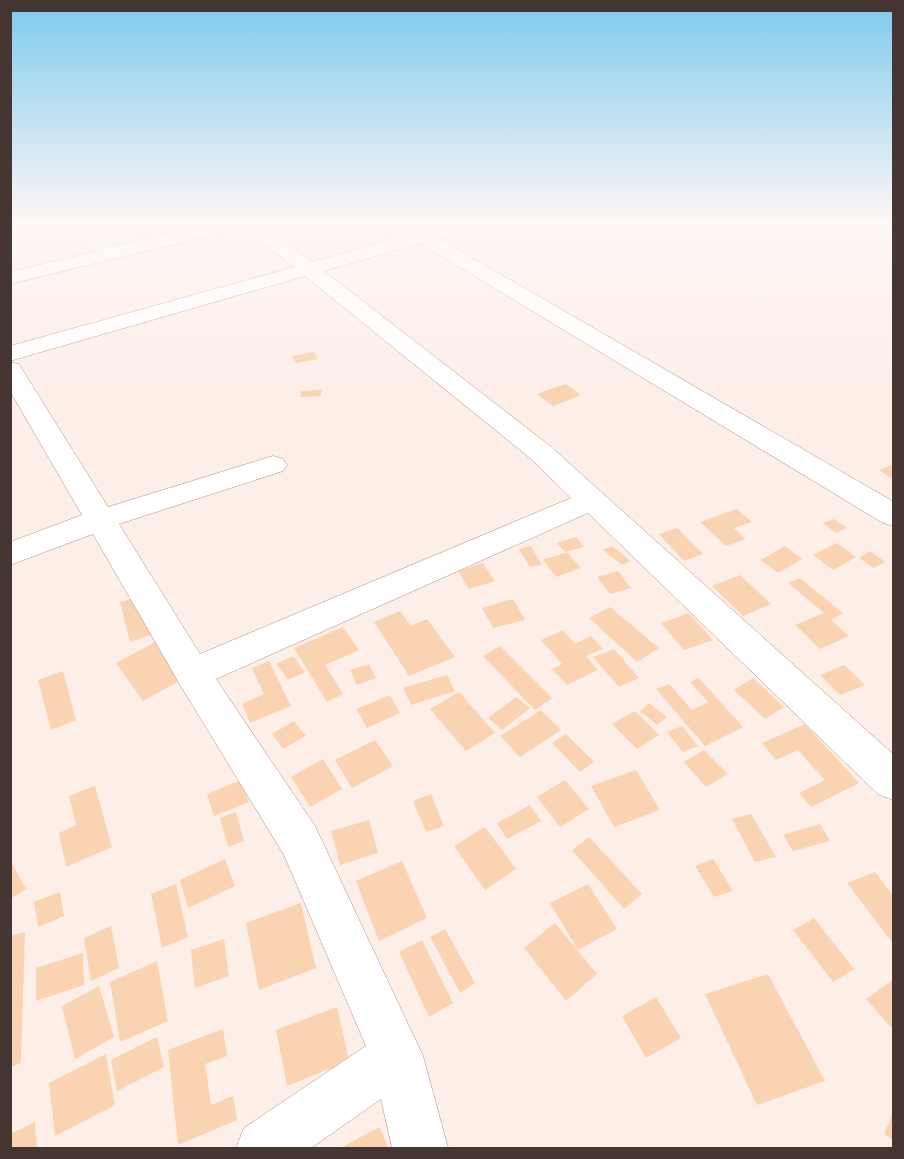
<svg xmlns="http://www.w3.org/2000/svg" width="904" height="1159" font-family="'DM Sans',sans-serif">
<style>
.building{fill:#fad3b2}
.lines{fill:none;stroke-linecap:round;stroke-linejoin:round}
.minor-casing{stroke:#b28f83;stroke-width:1}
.minor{fill:#fff;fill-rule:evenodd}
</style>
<rect width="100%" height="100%" fill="#fdeee8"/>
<path class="building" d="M 314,352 L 318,359 L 296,363 L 292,356 Z
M 566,384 L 581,395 L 553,406 L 537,394 Z
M 321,390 L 321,396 L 300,397 L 301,391 Z
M 894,464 L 894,480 L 879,470 Z
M 737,509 L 752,522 L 734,528 L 745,539 L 726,546 L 700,522 Z
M 834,519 L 847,528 L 836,533 L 823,523 Z
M 677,528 L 703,554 L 684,561 L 659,534 Z
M 576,537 L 584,547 L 565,552 L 557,543 Z
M 837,543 L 856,557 L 833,570 L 813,555 Z
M 531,546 L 542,565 L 530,567 L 519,549 Z
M 612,546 L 630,561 L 622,565 L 603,550 Z
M 785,546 L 802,559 L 778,573 L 761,560 Z
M 870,551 L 885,562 L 874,568 L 859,558 Z
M 567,552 L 581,568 L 556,577 L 543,560 Z
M 483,563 L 495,581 L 469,589 L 458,571 Z
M 618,571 L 631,588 L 610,594 L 597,577 Z
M 740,575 L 771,604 L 743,616 L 712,586 Z
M 800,578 L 843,613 L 831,620 L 849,636 L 820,649 L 795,625 L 824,613 L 788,583 Z
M 142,596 L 153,634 L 130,642 L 120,602 Z
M 513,599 L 525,620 L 493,628 L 482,608 Z
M 610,607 L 659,648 L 637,662 L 589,618 Z
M 400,611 L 411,626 L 427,619 L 455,657 L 409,676 L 374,622 Z
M 689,613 L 713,640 L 684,650 L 661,623 Z
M 343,627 L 359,650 L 325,665 L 343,694 L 327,702 L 294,648 Z
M 563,630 L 575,644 L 591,636 L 603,649 L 586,656 L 598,670 L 567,685 L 552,669 L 562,664 L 541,640 Z
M 157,641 L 185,678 L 143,701 L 116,663 Z
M 500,646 L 552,698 L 535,710 L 483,656 Z
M 614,649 L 639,678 L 619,687 L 593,657 Z
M 293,656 L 305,672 L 288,680 L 276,664 Z
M 269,661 L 291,706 L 250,723 L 242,704 L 264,694 L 252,668 Z
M 369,664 L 376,678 L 357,685 L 350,670 Z
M 844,665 L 865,685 L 840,695 L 820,675 Z
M 63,671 L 76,720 L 51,730 L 38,680 Z
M 447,675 L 455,691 L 411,705 L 403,688 Z
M 699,678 L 743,727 L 705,746 L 656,689 L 669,684 L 692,710 L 708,702 L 690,682 Z
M 753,678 L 784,707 L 765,719 L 734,690 Z
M 459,692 L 495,733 L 466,751 L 430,709 Z
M 390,695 L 400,713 L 367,728 L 356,709 Z
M 516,697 L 530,708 L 502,730 L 488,718 Z
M 649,703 L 667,717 L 657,725 L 640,711 Z
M 541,710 L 561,730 L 520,757 L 500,736 Z
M 635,711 L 659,735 L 637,749 L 612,724 Z
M 294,721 L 306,736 L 283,749 L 272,734 Z
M 805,724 L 859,783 L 811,807 L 799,793 L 825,780 L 798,750 L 776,760 L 762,743 Z
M 682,726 L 698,746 L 683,752 L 667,732 Z
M 566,734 L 594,762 L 580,772 L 552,743 Z
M 375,740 L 393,766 L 352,788 L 335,760 Z
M 704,750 L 728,774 L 706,787 L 684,762 Z
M 323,759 L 342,789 L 310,807 L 291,777 Z
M 636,770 L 660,810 L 614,827 L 591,786 Z
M 241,780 L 249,802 L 214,816 L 207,794 Z
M 565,780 L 589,809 L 560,827 L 537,797 Z
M 95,786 L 112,847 L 66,867 L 59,833 L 76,825 L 69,796 Z
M 431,794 L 444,826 L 426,832 L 413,801 Z
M 530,805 L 541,821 L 507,839 L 497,823 Z
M 236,812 L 244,841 L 228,847 L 220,818 Z
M 751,814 L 776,857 L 755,862 L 732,819 Z
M 369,820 L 378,853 L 340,865 L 331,831 Z
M 820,824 L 830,841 L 793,851 L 783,835 Z
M 485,827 L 516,869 L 485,890 L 454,846 Z
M 589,837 L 642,894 L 624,909 L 572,850 Z
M 225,859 L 235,886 L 188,908 L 180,880 Z
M 713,859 L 733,891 L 714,897 L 695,866 Z
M 10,860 L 26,889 L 10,899 Z
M 402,861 L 427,918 L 379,941 L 356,881 Z
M 875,872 L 894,897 L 894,945 L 847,883 Z
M 176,884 L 188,937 L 162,948 L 151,894 Z
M 588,884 L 617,929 L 578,950 L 550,903 Z
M 60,892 L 64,916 L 38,927 L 34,902 Z
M 301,903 L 316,968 L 259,990 L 246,923 Z
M 814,918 L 854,969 L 833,982 L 793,930 Z
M 555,923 L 597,974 L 566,1001 L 524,948 Z
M 111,926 L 119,968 L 91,981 L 84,938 Z
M 445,929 L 475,983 L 460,993 L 430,937 Z
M 25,932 L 21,1063 L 10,1067 L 10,936 Z
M 224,939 L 229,976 L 195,988 L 191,950 Z
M 422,940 L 453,1003 L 429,1017 L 399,952 Z
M 83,953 L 84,985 L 36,1001 L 36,968 Z
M 157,961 L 168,1021 L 120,1042 L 110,982 Z
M 768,974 L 825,1081 L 757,1105 L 705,994 Z
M 894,979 L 894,1031 L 866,999 Z
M 99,986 L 114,1037 L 75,1059 L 62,1006 Z
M 656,997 L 681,1038 L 646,1058 L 622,1016 Z
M 337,1007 L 349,1061 L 287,1086 L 276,1030 Z
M 223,1029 L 227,1056 L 205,1064 L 211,1105 L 233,1096 L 237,1120 L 178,1145 L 168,1050 Z
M 157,1037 L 164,1067 L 117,1091 L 111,1060 Z
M 106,1054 L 115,1105 L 55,1136 L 49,1083 Z
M 894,1110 L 894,1141 L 884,1134 Z
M 35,1122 L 37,1148 L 10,1148 L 10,1134 Z
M 380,1127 L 388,1148 L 340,1148 Z"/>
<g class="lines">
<defs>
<path id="minor" d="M 68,221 L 88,221 L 116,246 L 222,221 L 260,221 L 312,262 L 407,235 L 387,221 L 410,221 L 425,230 L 455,221 L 486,221 L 483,225 L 438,238 L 894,502 L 894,526 L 883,523 L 420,243 L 324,271 L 550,446 L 894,755 L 894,800 L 879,795 L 588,513 L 216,679 L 315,826 L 423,1056 L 448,1148 L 392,1148 L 381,1099 L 311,1148 L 236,1148 L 244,1128 L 366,1046 L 284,855 L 179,683 L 93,534 L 10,565 L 10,542 L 82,515 L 10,391 L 10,362 L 19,364 L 22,369 L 108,507 L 273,456 L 283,459 L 287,465 L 283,471 L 119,524 L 200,654 L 571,498 L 530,458 L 305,276 L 10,361 L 10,346 L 294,267 L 244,227 L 10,284 L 10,272 L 98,251 Z"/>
</defs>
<use href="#minor" class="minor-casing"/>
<use href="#minor" class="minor"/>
</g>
<linearGradient id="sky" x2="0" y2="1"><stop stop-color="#7dcaef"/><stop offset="0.58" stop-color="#fef7f5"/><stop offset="1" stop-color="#fef7f5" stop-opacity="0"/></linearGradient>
<rect width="904" height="384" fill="url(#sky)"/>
<rect width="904" height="1159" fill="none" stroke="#453631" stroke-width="24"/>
</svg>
